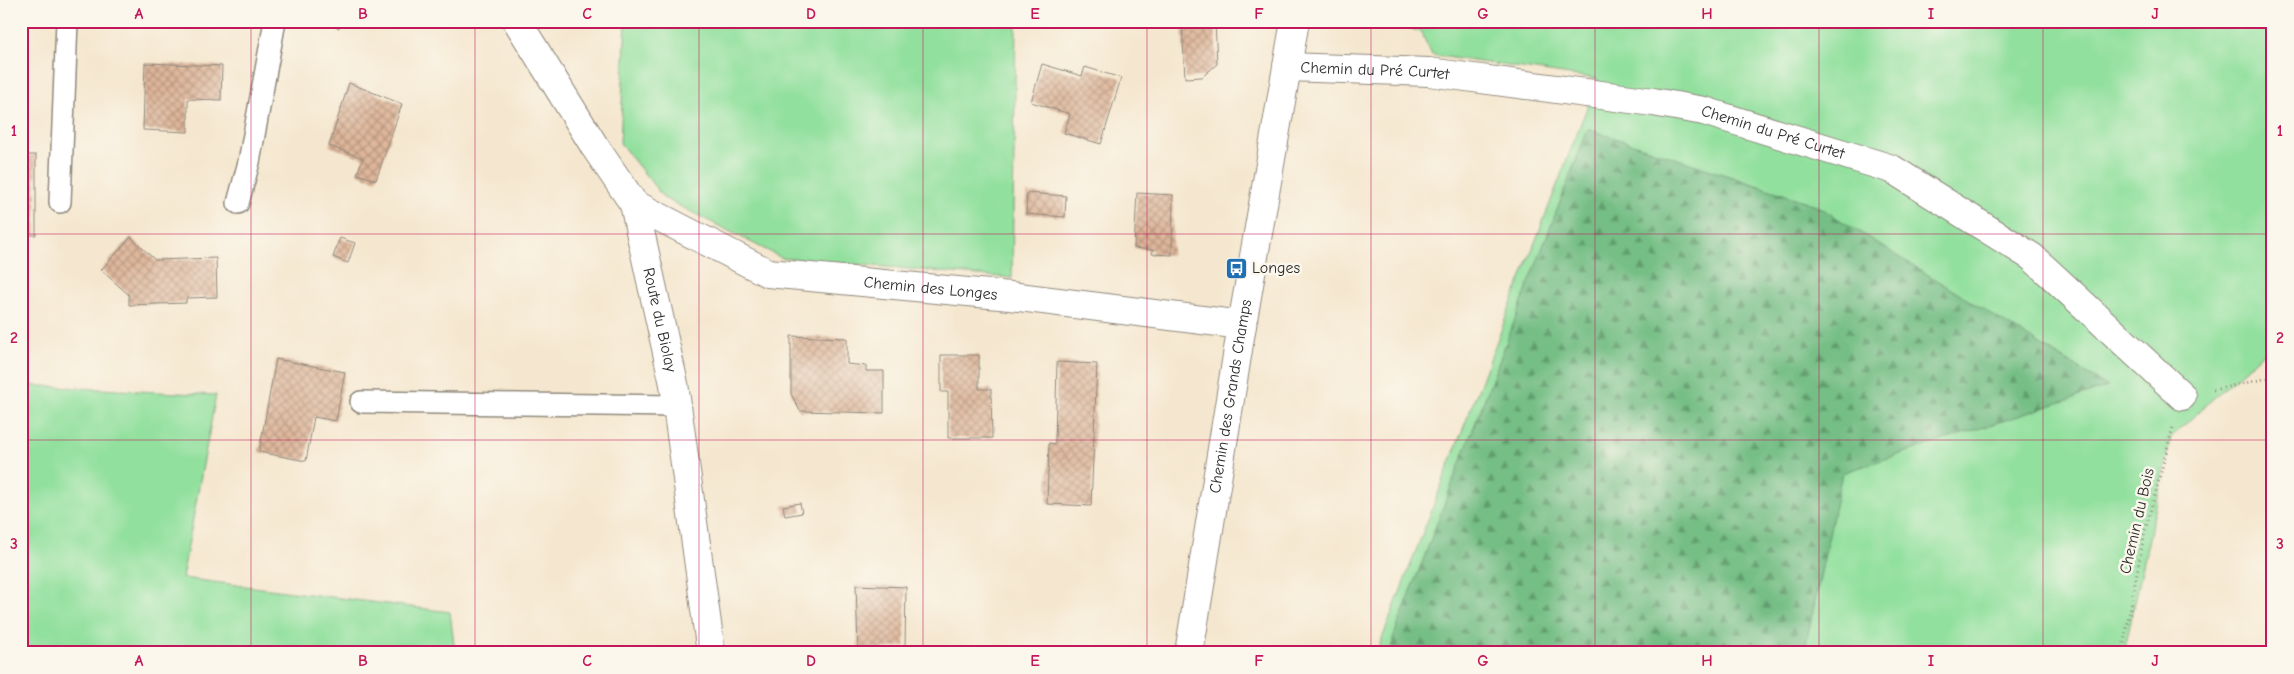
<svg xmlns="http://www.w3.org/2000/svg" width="2294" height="674" font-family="'Comic Neue',sans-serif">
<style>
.grass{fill:#92e09e;stroke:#5e8664}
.forest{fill:url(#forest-firs);stroke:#507458}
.building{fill:url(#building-cross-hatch)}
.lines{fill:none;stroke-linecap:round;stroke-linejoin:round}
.lane-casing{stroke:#90897d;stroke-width:24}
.street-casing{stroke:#90897d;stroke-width:30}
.secondary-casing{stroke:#90897d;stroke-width:30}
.path{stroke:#90897d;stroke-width:3;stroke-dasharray:1 4;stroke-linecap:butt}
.lane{stroke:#fff;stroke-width:21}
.street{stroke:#fff;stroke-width:28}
.secondary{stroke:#fff;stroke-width:28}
.grid{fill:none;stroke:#c2185b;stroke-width:1;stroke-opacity:0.55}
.labels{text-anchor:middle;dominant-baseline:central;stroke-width:5;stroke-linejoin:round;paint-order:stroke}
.street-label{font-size:16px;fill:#2b2b2b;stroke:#fbf7ec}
.poi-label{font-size:16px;fill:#2b2b2b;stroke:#fbf7ec;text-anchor:start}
.neatline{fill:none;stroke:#c2185b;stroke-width:2}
.grid-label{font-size:16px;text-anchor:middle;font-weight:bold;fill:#c2185b}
</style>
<defs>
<pattern id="forest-firs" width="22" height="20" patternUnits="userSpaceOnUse" patternTransform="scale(1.25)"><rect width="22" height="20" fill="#75be85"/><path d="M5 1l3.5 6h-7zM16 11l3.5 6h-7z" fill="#609b6d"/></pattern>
<pattern id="building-cross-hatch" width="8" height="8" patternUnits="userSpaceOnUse" patternTransform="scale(1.25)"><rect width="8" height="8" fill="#deb69a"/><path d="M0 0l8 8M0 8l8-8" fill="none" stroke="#b4947e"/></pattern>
</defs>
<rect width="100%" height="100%" fill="#fbf7ec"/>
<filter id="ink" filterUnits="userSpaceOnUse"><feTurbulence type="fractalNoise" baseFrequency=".02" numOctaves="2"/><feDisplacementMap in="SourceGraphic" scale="10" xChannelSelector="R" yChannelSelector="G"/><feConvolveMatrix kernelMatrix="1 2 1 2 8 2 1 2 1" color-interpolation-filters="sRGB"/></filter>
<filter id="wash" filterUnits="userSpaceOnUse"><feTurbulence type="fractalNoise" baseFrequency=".0096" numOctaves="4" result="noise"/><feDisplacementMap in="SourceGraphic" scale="20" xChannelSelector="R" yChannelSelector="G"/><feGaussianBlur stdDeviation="1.12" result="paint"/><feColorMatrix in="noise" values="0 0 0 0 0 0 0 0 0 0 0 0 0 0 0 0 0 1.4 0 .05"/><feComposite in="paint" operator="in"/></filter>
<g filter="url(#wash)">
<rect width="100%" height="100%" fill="#f5e7cf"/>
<path class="grass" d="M 626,21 L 1016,21 L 1012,278 L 782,258 L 664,198 L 620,143 Z
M 1389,21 L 2273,21 L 2273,344 L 2171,437 L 2124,653 L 1379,653 L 1380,644 L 1598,79 L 1432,55 L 1421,32 Z
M 21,385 L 216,395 L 182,578 L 450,612 L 455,653 L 21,653 Z"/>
<path class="forest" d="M 1588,129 L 1816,205 L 2108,387 L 1842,473 L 1804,653 L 1392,653 L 1393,638 Z"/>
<g id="blocks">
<path class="building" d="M 317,21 L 341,21 L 339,28 Z
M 1182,21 L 1215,21 L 1217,64 L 1202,77 L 1185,78 Z
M 145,63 L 222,66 L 221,100 L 188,99 L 188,132 L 143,130 Z
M 1042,64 L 1082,76 L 1085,67 L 1121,78 L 1101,144 L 1064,133 L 1070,114 L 1031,102 Z
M 349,83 L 402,104 L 376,180 L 357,174 L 363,158 L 329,146 Z
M 21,155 L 36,155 L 36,235 L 21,235 Z
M 1027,193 L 1066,196 L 1065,217 L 1026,214 Z
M 1137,193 L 1173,195 L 1172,255 L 1152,254 L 1153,250 L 1134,248 Z
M 131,237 L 155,260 L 216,258 L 217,297 L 186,298 L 186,303 L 129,305 L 129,295 L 101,270 Z
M 340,238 L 355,243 L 348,263 L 333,257 Z
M 791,336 L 847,338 L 847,364 L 866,366 L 866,371 L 884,371 L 884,413 L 800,411 L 791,394 Z
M 941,355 L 979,355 L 979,389 L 991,389 L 992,438 L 948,438 L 948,392 L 941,392 Z
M 276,359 L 345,372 L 336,421 L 314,417 L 306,461 L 259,452 Z
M 1057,362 L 1097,364 L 1091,506 L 1047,504 L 1049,443 L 1055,444 Z
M 800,503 L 802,513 L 785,516 L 783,506 Z
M 856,585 L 906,587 L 905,646 L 862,652 L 858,648 Z"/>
</g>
</g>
<g filter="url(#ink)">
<use href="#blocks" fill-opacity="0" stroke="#90897d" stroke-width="1"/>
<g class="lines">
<defs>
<path id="lane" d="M 60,202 L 67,21
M 238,203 L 249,162 L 275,21
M 361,402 L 677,406"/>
<g id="street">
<path id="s1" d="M 517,21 L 595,147 L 634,204 L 674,384 L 711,653"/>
<path id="s2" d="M 1287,67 L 1429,72 L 1653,102 L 1704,111 L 1892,169 L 2032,257 L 2182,396"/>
<path id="s3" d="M 634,204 L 768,273 L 1010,296 L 1242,325"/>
</g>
<g id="secondary">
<path id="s4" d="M 1189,653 L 1242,325 L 1295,21"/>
</g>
</defs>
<use href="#lane" class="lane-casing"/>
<use href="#street" class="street-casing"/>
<use href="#secondary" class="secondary-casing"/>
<path class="path" d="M 2213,390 L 2273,377
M 2122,653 L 2144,535 L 2173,427"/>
<use href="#lane" class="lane"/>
<use href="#street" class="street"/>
<use href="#secondary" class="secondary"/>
</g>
</g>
<path class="grid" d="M 251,21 L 251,653M 475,21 L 475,653M 699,21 L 699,653M 923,21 L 923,653M 1147,21 L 1147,653M 1371,21 L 1371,653M 1595,21 L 1595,653M 1819,21 L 1819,653M 2043,21 L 2043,653M 21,234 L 2273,234M 21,440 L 2273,440"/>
<defs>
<symbol id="bus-square" viewBox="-11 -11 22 22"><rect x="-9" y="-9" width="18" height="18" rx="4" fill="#1f6fb2" stroke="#fbf7ec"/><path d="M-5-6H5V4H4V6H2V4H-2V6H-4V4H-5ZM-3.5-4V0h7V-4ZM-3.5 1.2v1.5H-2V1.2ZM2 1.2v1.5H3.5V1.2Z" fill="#fff"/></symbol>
</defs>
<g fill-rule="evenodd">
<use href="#bus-square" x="1224" y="256" width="25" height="25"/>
</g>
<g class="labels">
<g class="street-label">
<text stroke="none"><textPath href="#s2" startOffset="88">Chemin du Pré Curtet</textPath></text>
<text stroke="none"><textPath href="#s2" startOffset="492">Chemin du Pré Curtet</textPath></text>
<text stroke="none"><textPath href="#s3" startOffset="314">Chemin des Longes</textPath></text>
<text stroke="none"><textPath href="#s1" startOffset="336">Route du Biolay</textPath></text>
<text stroke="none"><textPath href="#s4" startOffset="260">Chemin des Grands Champs</textPath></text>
<text transform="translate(2137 521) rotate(-77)">Chemin du Bois</text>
</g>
<g class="poi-label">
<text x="1252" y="268">Longes</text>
</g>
</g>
<rect width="2294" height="674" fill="none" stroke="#fbf7ec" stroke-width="55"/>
<rect x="28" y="28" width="2238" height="618" class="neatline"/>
<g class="grid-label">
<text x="139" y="19">A</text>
<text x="363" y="19">B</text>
<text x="587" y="19">C</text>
<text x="811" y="19">D</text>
<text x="1035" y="19">E</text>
<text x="1259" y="19">F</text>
<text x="1483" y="19">G</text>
<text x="1707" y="19">H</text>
<text x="1931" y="19">I</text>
<text x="2155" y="19">J</text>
<text x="14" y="136">1</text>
<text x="2280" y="136">1</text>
<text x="14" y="343">2</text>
<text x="2280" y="343">2</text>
<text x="14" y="549">3</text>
<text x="2280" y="549">3</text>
<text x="139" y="666">A</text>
<text x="363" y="666">B</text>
<text x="587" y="666">C</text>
<text x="811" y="666">D</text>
<text x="1035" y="666">E</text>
<text x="1259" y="666">F</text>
<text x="1483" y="666">G</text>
<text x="1707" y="666">H</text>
<text x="1931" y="666">I</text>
<text x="2155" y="666">J</text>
</g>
</svg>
